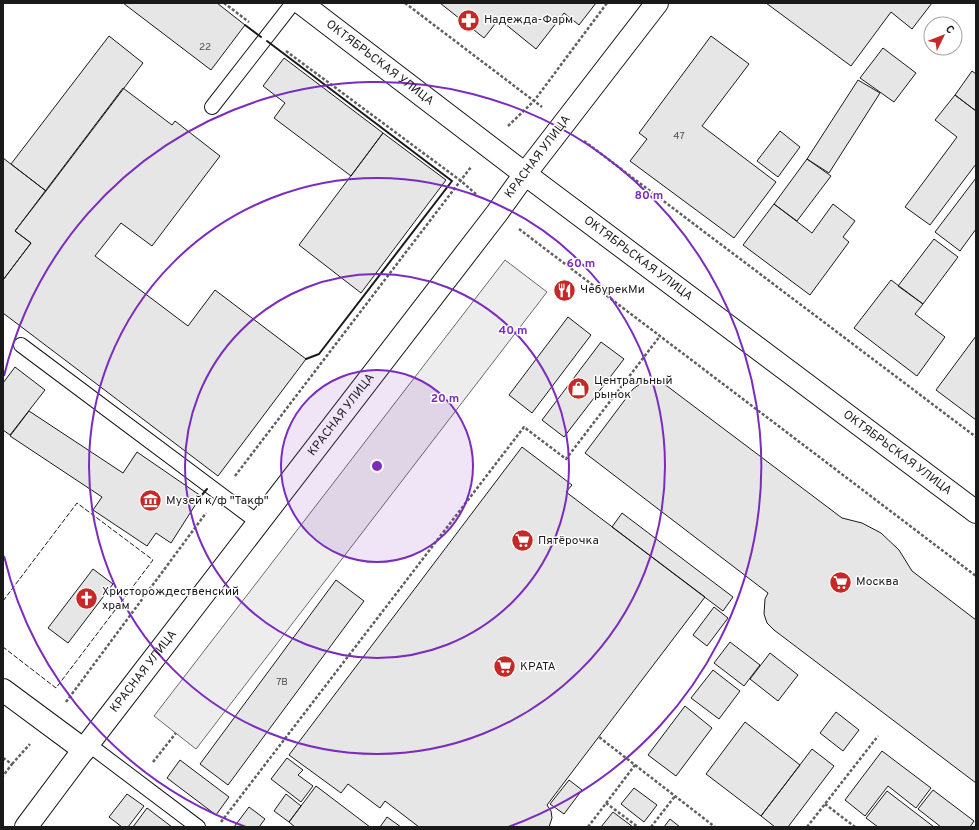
<svg xmlns="http://www.w3.org/2000/svg" width="979" height="830" font-family="Overpass,sans-serif">
<style>
.parking{fill:#ededed;stroke:#6a6a6a}
.building{fill:#e6e6e6;stroke:#1a1a1a}
.lines{fill:none;stroke-linecap:round;stroke-linejoin:round}
.service-casing{stroke:#1a1a1a;stroke-width:16}
.minor-casing{stroke:#1a1a1a;stroke-width:24}
.tertiary-casing{stroke:#1a1a1a;stroke-width:24}
.secondary-casing{stroke:#1a1a1a;stroke-width:24}
.path{stroke:#5f5f5f;stroke-width:2.5;stroke-dasharray:3 2;stroke-linecap:butt}
.service{stroke:#fff;stroke-width:14}
.minor{stroke:#fff;stroke-width:22}
.tertiary{stroke:#fff;stroke-width:22}
.secondary{stroke:#fff;stroke-width:22}
.fence{stroke:#1a1a1a;stroke-width:1;stroke-dasharray:5 2;stroke-linecap:butt}
.wall{stroke:#1a1a1a;stroke-width:2}
.ring{fill:none;stroke:#7b2cbf;stroke-width:2}
.labels{text-anchor:middle;dominant-baseline:central;stroke-width:3;stroke-linejoin:round;paint-order:stroke}
.number-label{font-size:10px;fill:#4d4d4d}
.poi-label{font-size:12px;fill:#1a1a1a;stroke:#fff;text-anchor:start}
.street-label{font-size:12px;fill:#1a1a1a;stroke:#fff}
.centre{fill:#7b2cbf;stroke:#fff;stroke-width:2}
.ring-label{font-size:12px;text-anchor:middle;font-weight:bold;fill:#7b2cbf;stroke:#fff;stroke-width:3;stroke-linejoin:round;paint-order:stroke}
</style>
<rect width="100%" height="100%" fill="#fff"/>
<path class="parking" d="M 505,260 L 547,292 L 196,749 L 154,716 Z"/>
<path class="building" d="M 123,3 L 217,3 L 245,25 L 211,70 Z
M 440,3 L 596,3 L 579,25 L 564,13 L 536,49 L 499,19 L 484,38 Z
M 766,3 L 932,3 L 912,29 L 891,12 L 851,66 Z
M 109,36 L 143,63 L 46,191 L 11,164 Z
M 711,36 L 749,64 L 702,126 L 776,182 L 734,238 L 630,161 L 647,139 L 639,133 Z
M 883,48 L 916,73 L 894,102 L 860,78 Z
M 284,58 L 383,133 L 351,176 L 274,118 L 285,103 L 263,86 Z
M 972,71 L 976,74 L 976,111 L 955,95 Z
M 858,80 L 880,93 L 829,173 L 807,159 Z
M 123,88 L 172,125 L 175,121 L 220,156 L 152,246 L 121,223 L 95,256 L 188,326 L 215,290 L 306,359 L 218,476 L 3,313 L 3,280 L 31,243 L 15,231 Z
M 955,95 L 976,111 L 976,164 L 930,225 L 905,207 L 957,137 L 935,120 Z
M 780,131 L 800,147 L 778,177 L 757,161 Z
M 383,133 L 446,180 L 361,293 L 299,245 Z
M 3,158 L 46,191 L 15,231 L 31,243 L 3,280 Z
M 807,159 L 831,176 L 797,221 L 774,204 Z
M 976,178 L 976,229 L 960,251 L 935,232 Z
M 774,204 L 812,233 L 833,204 L 855,221 L 843,237 L 849,242 L 810,295 L 743,245 Z
M 934,239 L 958,257 L 923,304 L 898,286 Z
M 891,280 L 923,304 L 915,314 L 945,337 L 917,376 L 854,328 Z
M 568,317 L 591,335 L 532,413 L 509,395 Z
M 976,336 L 976,420 L 936,390 Z
M 601,342 L 624,359 L 564,437 L 542,420 Z
M 15,367 L 45,390 L 10,435 L 3,430 L 3,383 Z
M 649,382 L 662,383 L 667,386 L 842,518 L 862,523 L 881,533 L 899,550 L 912,571 L 976,620 L 976,783 L 774,630 L 767,623 L 764,614 L 765,599 L 768,593 L 585,453 L 633,389 L 640,384 Z
M 29,411 L 123,473 L 137,452 L 201,496 L 171,543 L 156,533 L 147,546 L 93,510 L 102,497 L 10,436 Z
M 522,447 L 572,485 L 566,492 L 705,597 L 547,805 L 551,811 L 552,818 L 549,827 L 419,827 L 385,801 L 380,808 L 348,784 L 341,793 L 289,755 Z
M 622,513 L 733,597 L 723,611 L 612,527 Z
M 93,569 L 113,584 L 68,643 L 48,628 Z
M 336,580 L 364,601 L 228,785 L 200,764 Z
M 714,607 L 728,618 L 707,646 L 693,635 Z
M 730,642 L 760,665 L 744,686 L 714,663 Z
M 770,653 L 798,675 L 778,701 L 750,679 Z
M 713,670 L 740,691 L 719,719 L 691,698 Z
M 685,706 L 712,728 L 676,776 L 648,755 Z
M 836,712 L 859,730 L 843,751 L 820,733 Z
M 745,722 L 800,765 L 761,816 L 706,774 Z
M 812,749 L 834,766 L 788,827 L 775,827 L 761,816 Z
M 882,751 L 931,788 L 916,808 L 888,786 L 865,816 L 845,800 Z
M 287,758 L 303,770 L 298,775 L 313,786 L 301,802 L 271,779 Z
M 180,760 L 229,797 L 216,815 L 167,778 Z
M 569,780 L 582,790 L 564,814 L 550,804 Z
M 316,786 L 370,827 L 295,827 L 289,822 Z
M 634,788 L 657,805 L 644,822 L 621,804 Z
M 933,790 L 974,821 L 970,827 L 941,827 L 918,809 Z
M 887,791 L 934,827 L 878,827 L 866,818 Z
M 127,794 L 144,806 L 128,827 L 122,827 L 109,817 Z
M 286,794 L 301,806 L 289,822 L 274,811 Z
M 249,807 L 265,819 L 259,827 L 234,827 Z
M 147,808 L 172,827 L 133,827 Z
M 613,812 L 633,827 L 601,827 Z
M 387,817 L 401,827 L 380,827 Z
M 670,819 L 680,827 L 664,827 Z"/>
<g class="lines">
<defs>
<path id="service" d="M 212,107 L 293,3
M 21,345 L 259,523
M 88,744 L 198,827"/>
<path id="minor" d="M 525,174 L 657,3
M 3,690 L 84,750"/>
<g id="tertiary">
<path id="s1" d="M 26,827 L 88,744 L 497,213 L 525,174"/>
</g>
<g id="secondary">
<path id="s2" d="M 301,3 L 525,174 L 976,512"/>
</g>
</defs>
<use href="#service" class="service-casing"/>
<use href="#minor" class="minor-casing"/>
<use href="#tertiary" class="tertiary-casing"/>
<use href="#secondary" class="secondary-casing"/>
<path class="path" d="M 224,3 L 249,22
M 405,3 L 542,107
M 286,51 L 461,181 L 477,195
M 508,126 L 534,101 L 607,3
M 584,141 L 976,437
M 519,229 L 976,576
M 235,476 L 471,167
M 66,702 L 206,513
M 3,758 L 12,764 L 3,776
M 153,762 L 176,733
M 12,764 L 30,744
M 635,765 L 715,827
M 606,803 L 638,827
M 825,804 L 855,827
M 221,822 L 524,427 L 566,459 L 660,336
M 588,827 L 635,765 L 599,737
M 651,827 L 675,796
M 807,827 L 878,736"/>
<use href="#service" class="service"/>
<use href="#minor" class="minor"/>
<use href="#tertiary" class="tertiary"/>
<use href="#secondary" class="secondary"/>
<path class="fence" d="M 3,601 L 77,503 L 153,560 L 56,688 L 3,647"/>
<path class="wall" d="M 245,25 L 261,37
M 267,41 L 452,181 L 319,354 L 306,359
M 201,496 L 207,489"/>
</g>
<circle cx="377" cy="466" r="96" fill="#7b2cbf" fill-opacity=".12"/>
<g class="ring">
<circle cx="377" cy="466" r="96"/>
<circle cx="377" cy="466" r="192"/>
<circle cx="377" cy="466" r="288"/>
<path d="M246 827A384 384 0 0 1 4 556M4 376A384 384 0 1 1 508 827"/>
</g>
<defs>
<symbol id="pharmacy-disc" viewBox="-11 -11 22 22"><circle r="9.5" fill="#c62828" stroke="#fff"/><path d="M-2-6h4v4h4v4h-4v4h-4v-4h-4v-4h4Z" fill="#fff"/></symbol>
<symbol id="restaurant-disc" viewBox="-11 -11 22 22"><circle r="9.5" fill="#c62828" stroke="#fff"/><path d="M-5-6h1v4h1v-4h1v4h1v-4h1v5L-1.5 .5V6h-2V.5L-5-1ZM5-6V6H3V1.5H1.5Q1.5-4 5-6Z" fill="#fff"/></symbol>
<symbol id="shop-disc" viewBox="-11 -11 22 22"><circle r="9.5" fill="#c62828" stroke="#fff"/><path d="M-5-2.5h2.3a2.7 3.5 0 0 1 5.4 0H5L5.5 6h-11ZM-1.5-2.5h3a1.5 2.3 0 0 0-3 0Z" fill="#fff"/></symbol>
<symbol id="museum-disc" viewBox="-11 -11 22 22"><circle r="9.5" fill="#c62828" stroke="#fff"/><path d="M0-6L6-3V-2H-6V-3ZM-5-1h2V3h-2ZM-1-1h2V3h-2ZM3-1h2V3H3ZM-6 4H6V6H-6Z" fill="#fff"/></symbol>
<symbol id="supermarket-disc" viewBox="-11 -11 22 22"><circle r="9.5" fill="#c62828" stroke="#fff"/><path d="M-6-5.5h2.5l.6 2H6L4.5 2H-2.5L-4.4-4H-6ZM-1.5 3.2a1.3 1.3 0 1 0 .1 0ZM3 3.2a1.3 1.3 0 1 0 .1 0Z" fill="#fff"/></symbol>
<symbol id="church-disc" viewBox="-11 -11 22 22"><circle r="9.5" fill="#c62828" stroke="#fff"/><path d="M-1.2-6h2.4v3.5h3.3v2.4h-3.3V6h-2.4V-.1h-3.3v-2.4h3.3Z" fill="#fff"/></symbol>
</defs>
<g fill-rule="evenodd">
<use href="#pharmacy-disc" x="456" y="8" width="25" height="25"/>
<use href="#restaurant-disc" x="552" y="278" width="25" height="25"/>
<use href="#shop-disc" x="566" y="376" width="25" height="25"/>
<use href="#museum-disc" x="138" y="488" width="25" height="25"/>
<use href="#supermarket-disc" x="510" y="528" width="25" height="25"/>
<use href="#supermarket-disc" x="828" y="570" width="25" height="25"/>
<use href="#church-disc" x="74" y="586" width="25" height="25"/>
<use href="#supermarket-disc" x="492" y="654" width="25" height="25"/>
</g>
<g class="labels">
<g class="number-label">
<text x="205" y="47">22</text>
<text x="679" y="136">47</text>
<text x="282" y="682">7В</text>
</g>
<g class="poi-label">
<text x="484" y="20">Надежда-Фарм</text>
<text x="580" y="290">ЧебурекМи</text>
<text x="594" y="381">Центральный<tspan x="594" dy="14">рынок</tspan></text>
<text x="166" y="501">Музей к/ф "Такф"</text>
<text x="538" y="541">Пятёрочка</text>
<text x="856" y="582">Москва</text>
<text x="102" y="592">Христорождественский<tspan x="102" dy="14">храм</tspan></text>
<text x="520" y="667">КРАТА</text>
</g>
<g class="street-label">
<text stroke="none"><textPath href="#s2" startOffset="99">ОКТЯБРЬСКАЯ УЛИЦА</textPath></text>
<text transform="translate(538 157) rotate(-53)">КРАСНАЯ УЛИЦА</text>
<text stroke="none"><textPath href="#s2" startOffset="423">ОКТЯБРЬСКАЯ УЛИЦА</textPath></text>
<text stroke="none"><textPath href="#s1" startOffset="519">КРАСНАЯ УЛИЦА</textPath></text>
<text stroke="none"><textPath href="#s2" startOffset="747">ОКТЯБРЬСКАЯ УЛИЦА</textPath></text>
<text stroke="none"><textPath href="#s1" startOffset="195">КРАСНАЯ УЛИЦА</textPath></text>
</g>
</g>
<circle cx="377" cy="466" r="6" class="centre"/>
<g class="ring-label">
<text x="649" y="199">80 m</text>
<text x="581" y="267">60 m</text>
<text x="513" y="334">40 m</text>
<text x="445" y="402">20 m</text>
</g>
<rect width="979" height="830" fill="none" stroke="#1a1a1a" stroke-width="8"/>
<g transform="translate(943 36) rotate(47)"><circle r="19" fill="#ffffff" stroke="#a3a3a3"/>
<path d="M0-3L7 15L0 10L-7 15Z" fill="#c62828"/>
<text y="-6" font-size="11" font-weight="bold" text-anchor="middle" fill="#1a1a1a">С</text>
</g>
</svg>
